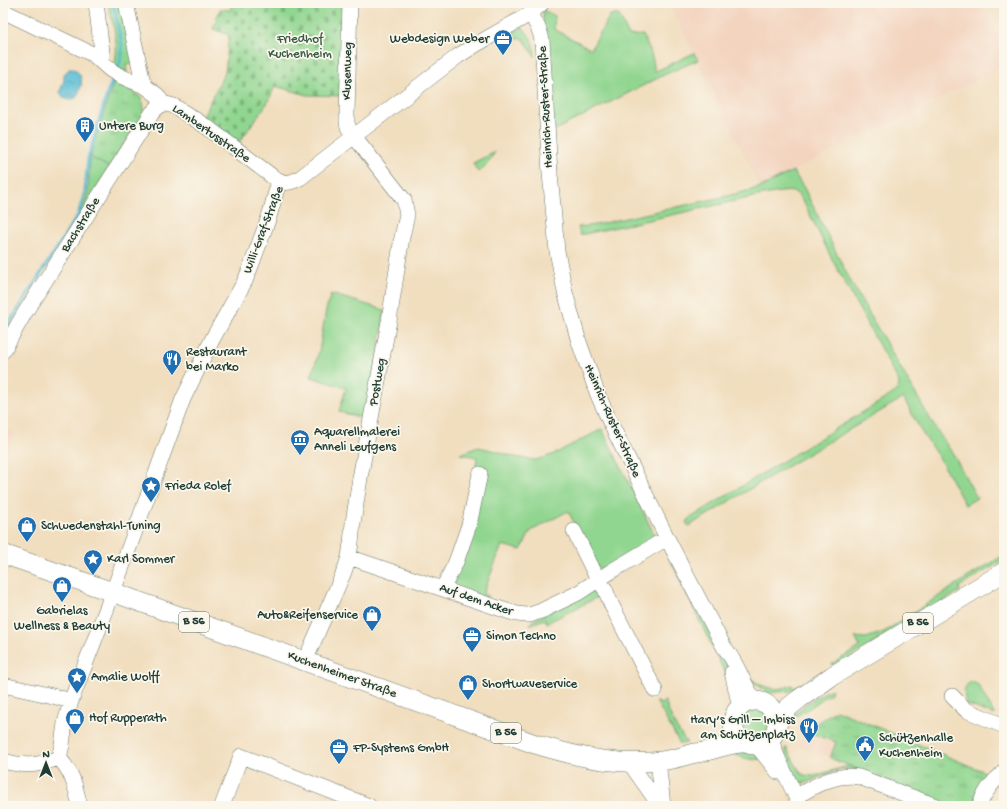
<svg xmlns="http://www.w3.org/2000/svg" width="1007" height="809" font-family="'Gochi Hand',sans-serif">
<style>
.built{fill:#f3d4bf}
.grass{fill:#91d690;stroke:#588a62}
.cemetery{fill:url(#cemetery-stones);stroke:#588a62}
.park{fill:url(#park-tufts);stroke:#588a62}
.water{fill:url(#water-ripples);stroke:#3a7c84}
.lines{fill:none;stroke-linecap:round;stroke-linejoin:round}
.stream{stroke:#56bbd4;stroke-width:3}
.minor-casing{stroke:#687565;stroke-width:16}
.major-casing{stroke:#687565;stroke-width:20}
.minor{stroke:#fff;stroke-width:15}
.major{stroke:#fff;stroke-width:19}
.labels{text-anchor:middle;dominant-baseline:central;stroke-width:3.5;stroke-linejoin:round;paint-order:stroke}
.shield{fill:#fbf7ec;stroke:#61756b;stroke-width:1}
.shield-label{font-size:12px;font-weight:bold;fill:#1f3d34}
.park-label{font-size:13px;fill:#365c46;stroke:#fbf7ec}
.poi-label{font-size:13px;fill:#1f3d34;stroke:#fbf7ec;text-anchor:start}
.street-label{font-size:13px;fill:#1f3d34;stroke:#fbf7ec}
</style>
<defs>
<pattern id="cemetery-stones" width="16" height="16" patternUnits="userSpaceOnUse"><rect width="16" height="16" fill="#91d690"/><path d="M2 7V4a2 2 0 0 1 4 0v3zM10 15v-3a2 2 0 0 1 4 0v3z" fill="#76af76"/></pattern>
<pattern id="park-tufts" width="24" height="20" patternUnits="userSpaceOnUse"><rect width="24" height="20" fill="#91d690"/><path d="M3 7l-1-3M5 7V3M7 7l1-3M15 17l-1-3M17 17v-4M19 17l1-3" fill="none" stroke="#76af76"/></pattern>
<pattern id="water-ripples" width="26" height="14" patternUnits="userSpaceOnUse"><rect width="26" height="14" fill="#56bbd4"/><path d="M2 4q2-2 4 0t4 0M15 11q2-2 4 0t4 0" fill="none" stroke="#4799ad"/></pattern>
</defs>
<rect width="100%" height="100%" fill="#fbf7ec"/>
<filter id="ink" filterUnits="userSpaceOnUse"><feTurbulence type="fractalNoise" baseFrequency=".025" numOctaves="2"/><feDisplacementMap in="SourceGraphic" scale="8" xChannelSelector="R" yChannelSelector="G"/><feConvolveMatrix kernelMatrix="1 2 1 2 8 2 1 2 1" color-interpolation-filters="sRGB"/></filter>
<filter id="wash" filterUnits="userSpaceOnUse"><feTurbulence type="fractalNoise" baseFrequency=".012" numOctaves="4" result="noise"/><feDisplacementMap in="SourceGraphic" scale="16" xChannelSelector="R" yChannelSelector="G"/><feGaussianBlur stdDeviation="0.9" result="paint"/><feColorMatrix in="noise" values="0 0 0 0 0 0 0 0 0 0 0 0 0 0 0 0 0 1.4 0 .05"/><feComposite in="paint" operator="in"/></filter>
<g filter="url(#wash)">
<rect width="100%" height="100%" fill="#f1debf"/>
<path class="built" d="M 669,3 L 980,3 L 1004,50 L 1004,67 L 760,187 Z
M 3,429 L 14,433 L 3,461 Z
M 805,731 L 836,742 L 830,758 L 798,746 Z"/>
<path class="grass" d="M 108,3 L 120,3 L 134,64 L 126,64 L 127,72 L 114,67 C 120,45 113,25 108,3 Z
M 543,10 L 555,16 L 554,29 L 591,49 L 610,15 L 619,15 L 629,36 L 643,35 C 648,47 655,59 654,72 L 694,53 L 698,60 L 666,74 L 557,129 L 551,130 L 543,19 Z
M 522,27 C 530,35 535,45 535,57 L 524,39 L 503,38 Z
M 495,152 C 490,160 486,167 478,172 L 477,171 L 473,163 Z
M 90,157 L 109,167 L 80,216 L 88,191 Z
M 793,171 L 804,188 L 852,284 L 936,429 L 953,454 L 977,498 L 965,505 L 941,461 L 921,431 L 904,399 L 903,398 L 776,473 L 689,526 L 686,523 L 689,519 L 711,505 L 891,395 C 896,391 899,388 899,382 L 834,263 L 804,203 C 801,200 799,195 796,193 C 790,189 771,194 763,195 L 580,235 L 578,227 L 595,225 L 635,216 L 723,197 L 751,190 L 761,187 Z
M 331,294 L 385,310 L 367,419 L 339,412 L 346,388 L 311,377 L 319,352 L 326,310 Z
M 602,429 L 656,538 L 602,569 L 599,568 L 596,565 L 568,511 L 531,531 L 521,550 L 502,545 L 483,594 L 488,596 L 487,598 L 454,589 L 450,579 L 481,467 L 476,466 L 477,457 L 460,454 L 478,447 L 492,450 L 515,457 L 536,460 L 543,458 L 554,454 Z
M 667,553 L 725,660 L 731,677 L 729,682 Z
M 1004,555 L 1004,562 L 1003,560 L 959,587 L 960,591 L 834,667 L 832,664 L 860,647 L 855,637 L 866,638 L 884,632 L 965,579 Z
M 595,587 L 602,595 L 547,623 L 545,619 L 530,625 L 532,621 Z
M 749,677 C 762,688 776,692 792,685 L 794,688 L 801,683 L 801,685 L 794,690 L 790,691 L 768,693 L 751,681 Z
M 971,682 L 973,682 L 978,685 L 995,715 L 966,704 C 965,694 961,687 971,682 Z
M 831,689 L 832,690 L 831,693 L 805,711 L 792,718 C 799,706 819,696 831,689 Z
M 656,701 L 661,704 L 665,701 C 670,717 677,730 687,743 L 680,744 Z
M741 724a14 14 0 1 1 28 0a14 14 0 1 1-28 0Z
M 786,747 L 796,765 L 801,773 L 804,775 L 814,776 L 848,766 L 945,805 L 852,769 L 840,769 L 805,783 L 799,783 L 797,781 L 785,756 Z
M 745,748 L 755,752 L 760,759 C 751,761 740,757 732,753 Z"/>
<path class="cemetery" d="M 231,3 L 346,3 L 344,96 L 307,95 L 275,86 L 268,102 L 238,144 L 202,117 L 225,72 L 229,35 L 213,29 L 220,9 L 231,10 Z"/>
<path class="park" d="M 115,79 C 128,89 150,95 142,116 L 109,167 L 90,157 L 107,102 Z
M 836,710 L 992,775 L 973,805 L 970,806 L 948,806 L 945,805 L 830,758 L 836,742 L 805,731 Z"/>
<path class="water" d="M 69,69 C 73,69 76,69 78,73 C 85,80 80,90 76,98 L 70,100 L 64,98 L 60,92 L 64,80 L 64,74 Z"/>
<g class="lines">
<path class="stream" d="M 113,3 L 122,46 L 122,54 L 118,69
M 3,333 L 78,215 L 85,191 L 88,158 L 108,91 L 114,78"/>
</g>
</g>
<g filter="url(#ink)">
<g class="lines">
<defs>
<path id="minor" d="M 96,3 L 102,52 L 101,61
M 126,3 L 142,78 L 145,86 L 157,95 L 163,104
M 3,11 L 92,54 C 99,59 105,66 112,71 C 122,78 134,82 145,86
M 530,14 C 536,22 540,30 542,40 L 550,173 L 557,251 L 565,292 L 579,342 L 598,395 L 610,422 L 667,538 L 724,647 C 737,662 743,684 755,701
M 3,351 L 24,314 L 152,113 L 160,105 L 166,104 L 174,106 L 207,127 L 273,177 C 284,184 289,184 300,178 L 458,56 L 477,44 L 530,14 L 542,3
M 574,531 L 598,580 L 605,589 L 611,604 L 655,690
M 349,557 L 507,611 L 517,614 L 526,615 L 530,615 L 541,611 L 578,593 L 610,572 L 667,538
M 443,588 L 456,562 L 469,525 L 480,474
M 305,661 L 344,572 L 349,557 L 351,543 L 353,523 L 360,478 L 389,321 L 402,237 L 407,215 L 404,200 L 350,131 L 348,127 L 347,122 L 347,113 L 350,3
M 732,672 L 740,707
M 3,685 L 53,696 L 71,701
M 952,696 L 966,710 L 1004,726
M 771,739 L 776,754 L 796,797 L 802,806
M 757,746 L 778,772
M 59,758 L 62,745 L 65,723 L 71,701 L 110,600 L 183,399 L 213,338 L 245,281 L 251,266 L 269,217 L 279,181
M 59,758 C 73,773 75,786 80,806
M 658,760 L 663,806
M 3,761 C 26,767 36,766 59,758
M 629,762 L 660,806
M 796,797 C 815,785 836,773 859,777 L 936,806
M 222,806 L 241,756 L 369,806
M 979,806 C 984,792 992,782 1004,772"/>
<path id="major" d="M 3,554 L 104,589 L 535,744 C 580,758 625,768 673,759 C 678,758 683,756 688,755 C 693,753 698,753 703,752 C 717,749 729,743 744,743
M733 723a22 22 0 1 1 44 0a22 22 0 1 1-44 0Z
M 777,724 L 785,712 L 789,707 L 799,699 L 832,676 L 1004,572"/>
</defs>
<use href="#minor" class="minor-casing"/>
<use href="#major" class="major-casing"/>
<use href="#minor" class="minor"/>
<use href="#major" class="major"/>
</g>
</g>
<defs>
<symbol id="office-pin" viewBox="-11 -11 22 30"><path d="M0 17L-7.5 6A9.5 9.5 0 1 1 7.5 6Z" fill="#1f6fb2" stroke="#fbf7ec"/><path d="M-6-3h4V-5.5h4V-3h4V5H-6ZM-1-4.5V-3h2v-1.5ZM-6 0V1H6V0Z" fill="#fff"/></symbol>
<symbol id="building-pin" viewBox="-11 -11 22 30"><path d="M0 17L-7.5 6A9.5 9.5 0 1 1 7.5 6Z" fill="#1f6fb2" stroke="#fbf7ec"/><path d="M-4-6H4V6H1V3H-1V6H-4ZM-2.5-4.3h1.7v1.8h-1.7ZM.8-4.3h1.7v1.8H.8ZM-2.5-1h1.7V.8h-1.7ZM.8-1h1.7V.8H.8Z" fill="#fff"/></symbol>
<symbol id="restaurant-pin" viewBox="-11 -11 22 30"><path d="M0 17L-7.5 6A9.5 9.5 0 1 1 7.5 6Z" fill="#1f6fb2" stroke="#fbf7ec"/><path d="M-5-6h1v4h1v-4h1v4h1v-4h1v5L-1.5 .5V6h-2V.5L-5-1ZM5-6V6H3V1.5H1.5Q1.5-4 5-6Z" fill="#fff"/></symbol>
<symbol id="museum-pin" viewBox="-11 -11 22 30"><path d="M0 17L-7.5 6A9.5 9.5 0 1 1 7.5 6Z" fill="#1f6fb2" stroke="#fbf7ec"/><path d="M0-6L6-3V-2H-6V-3ZM-5-1h2V3h-2ZM-1-1h2V3h-2ZM3-1h2V3H3ZM-6 4H6V6H-6Z" fill="#fff"/></symbol>
<symbol id="sight-pin" viewBox="-11 -11 22 30"><path d="M0 17L-7.5 6A9.5 9.5 0 1 1 7.5 6Z" fill="#1f6fb2" stroke="#fbf7ec"/><path d="M0-6L1.8-2.2L6-1.7L2.9 1.2L3.7 5.4L0 3.3L-3.7 5.4L-2.9 1.2L-6-1.7L-1.8-2.2Z" fill="#fff"/></symbol>
<symbol id="shop-pin" viewBox="-11 -11 22 30"><path d="M0 17L-7.5 6A9.5 9.5 0 1 1 7.5 6Z" fill="#1f6fb2" stroke="#fbf7ec"/><path d="M-5-2.5h2.3a2.7 3.5 0 0 1 5.4 0H5L5.5 6h-11ZM-1.5-2.5h3a1.5 2.3 0 0 0-3 0Z" fill="#fff"/></symbol>
<symbol id="civic-pin" viewBox="-11 -11 22 30"><path d="M0 17L-7.5 6A9.5 9.5 0 1 1 7.5 6Z" fill="#1f6fb2" stroke="#fbf7ec"/><path d="M-.6-6.5H3V-4.5H.6V-3L4-1V1h2V6H-6V1h2V-1L-.6-3ZM-1.2 2.5V6h2.4V2.5Z" fill="#fff"/></symbol>
</defs>
<g fill-rule="evenodd">
<use href="#office-pin" x="492" y="28" width="22" height="30"/>
<use href="#building-pin" x="74" y="115" width="22" height="30"/>
<use href="#restaurant-pin" x="161" y="348" width="22" height="30"/>
<use href="#museum-pin" x="289" y="428" width="22" height="30"/>
<use href="#sight-pin" x="140" y="475" width="22" height="30"/>
<use href="#shop-pin" x="16" y="515" width="22" height="30"/>
<use href="#sight-pin" x="82" y="548" width="22" height="30"/>
<use href="#shop-pin" x="51" y="575" width="22" height="30"/>
<use href="#shop-pin" x="361" y="604" width="22" height="30"/>
<use href="#office-pin" x="461" y="625" width="22" height="30"/>
<use href="#sight-pin" x="66" y="666" width="22" height="30"/>
<use href="#shop-pin" x="457" y="673" width="22" height="30"/>
<use href="#shop-pin" x="64" y="707" width="22" height="30"/>
<use href="#restaurant-pin" x="798" y="716" width="22" height="30"/>
<use href="#civic-pin" x="854" y="734" width="22" height="30"/>
<use href="#office-pin" x="328" y="737" width="22" height="30"/>
</g>
<g class="labels">
<g class="shield">
<rect x="179" y="612" width="30" height="20" rx="3"/>
<rect x="903" y="613" width="30" height="20" rx="3"/>
<rect x="491" y="723" width="30" height="20" rx="3"/>
</g>
<g class="shield-label">
<text x="194" y="622">B 56</text>
<text x="918" y="623">B 56</text>
<text x="506" y="733">B 56</text>
</g>
<g class="park-label">
<text x="300" y="39">Friedhof<tspan x="300" dy="15">Kuchenheim</tspan></text>
</g>
<g class="poi-label">
<text x="489" y="39" text-anchor="end">Webdesign Weber</text>
<text x="99" y="126">Untere Burg</text>
<text x="186" y="352">Restaurant<tspan x="186" dy="15">bei Marko</tspan></text>
<text x="314" y="432">Aquarellmalerei<tspan x="314" dy="15">Anneli Leufgens</tspan></text>
<text x="165" y="486">Frieda Rolef</text>
<text x="41" y="526">Schwedenstahl-Tuning</text>
<text x="107" y="559">Karl Sommer</text>
<text x="62" y="611" text-anchor="middle">Gabrielas<tspan x="62" dy="15">Wellness &amp; Beauty</tspan></text>
<text x="358" y="615" text-anchor="end">Auto&amp;Reifenservice</text>
<text x="486" y="636">Simon Techno</text>
<text x="91" y="677">Amalie Wolff</text>
<text x="482" y="684">Shortwaveservice</text>
<text x="89" y="718">Hof Rupperath</text>
<text x="795" y="720" text-anchor="end">Hary’s Grill – Imbiss<tspan x="795" dy="15">am Schützenplatz</tspan></text>
<text x="879" y="738">Schützenhalle<tspan x="879" dy="15">Kuchenheim</tspan></text>
<text x="353" y="748">FP-Systems GmbH</text>
</g>
<g class="street-label">
<text transform="translate(348 71) rotate(-89)">Klusenweg</text>
<text transform="translate(546 107) rotate(-93)">Heinrich-Ruster-Straße</text>
<text transform="translate(211 134) rotate(35)">Lambertusstraße</text>
<text transform="translate(81 225) rotate(-58)">Bachstraße</text>
<text transform="translate(264 230) rotate(-69)">Willi-Graf-Straße</text>
<text transform="translate(378 382) rotate(-80)">Postweg</text>
<text transform="translate(612 421) rotate(66)">Heinrich-Ruster-Straße</text>
<text transform="translate(476 600) rotate(19)">Auf dem Acker</text>
<text transform="translate(342 675) rotate(20)">Kuchenheimer Straße</text>
</g>
</g>
<rect width="1007" height="809" fill="none" stroke="#fbf7ec" stroke-width="16"/>
<g transform="translate(46 763)" stroke="#fbf7ec" stroke-width="3" paint-order="stroke">
<path d="M0-3L7 15L0 10L-7 15Z" fill="#1f3d34"/>
<text y="-6" font-size="11" font-weight="bold" text-anchor="middle" fill="#1f3d34">N</text>
</g>
</svg>
